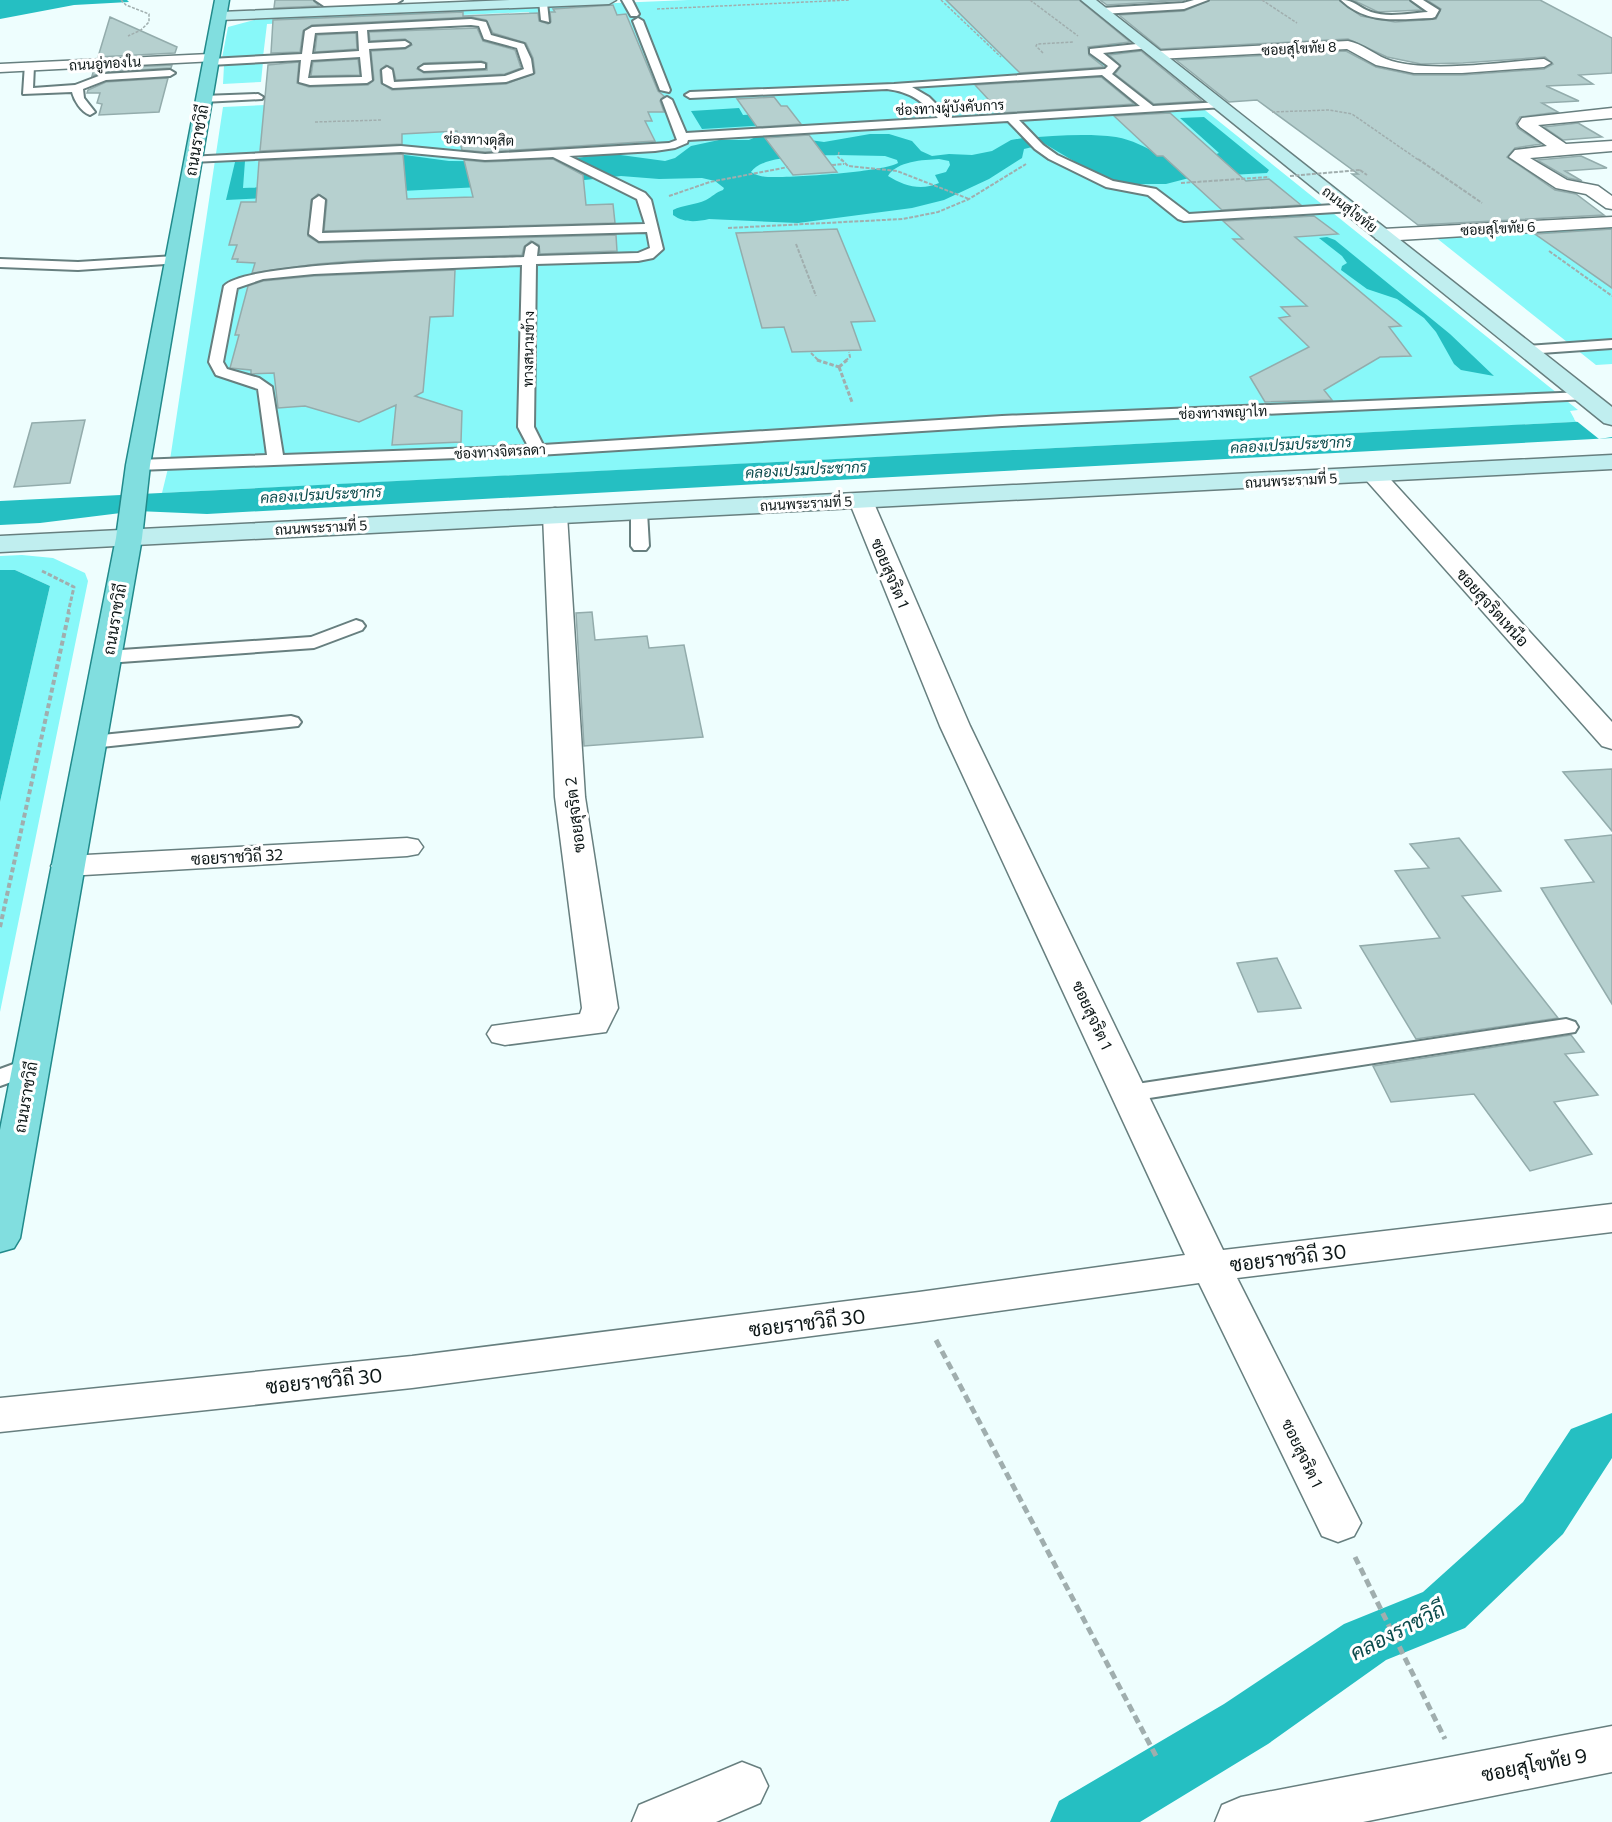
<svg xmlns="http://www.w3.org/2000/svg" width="1612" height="1822" font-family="Commissioner,Sarabun,sans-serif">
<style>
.green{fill:#88f8f9}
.water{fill:#25bfc2;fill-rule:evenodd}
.pier{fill:#eefefe}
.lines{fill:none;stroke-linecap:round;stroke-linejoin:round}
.canal{fill:#25bfc2;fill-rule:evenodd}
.building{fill:#b6d0cf;stroke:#93acac;stroke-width:1.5;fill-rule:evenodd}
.lane-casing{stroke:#677f7f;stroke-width:4}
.street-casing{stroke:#677f7f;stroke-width:3}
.secondary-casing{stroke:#677f7f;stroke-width:3}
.primary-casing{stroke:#218a8b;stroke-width:3}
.path-far4{stroke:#a0aeae;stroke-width:1.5;stroke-dasharray:3 1.5;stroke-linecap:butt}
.path-far3{stroke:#a0aeae;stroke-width:2;stroke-dasharray:4 1.5;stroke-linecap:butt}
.path-far2{stroke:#a0aeae;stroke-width:3;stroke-dasharray:4.5 2;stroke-linecap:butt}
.path-far1{stroke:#a0aeae;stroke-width:4;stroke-dasharray:5 3;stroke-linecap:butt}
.path{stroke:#a0aeae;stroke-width:5;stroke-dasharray:8 4.5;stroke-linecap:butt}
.lane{fill:#fff;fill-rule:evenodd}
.street{fill:#fff;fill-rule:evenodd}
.secondary{fill:#c0eeef;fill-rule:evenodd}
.primary{fill:#81dedf;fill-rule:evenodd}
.path-bridge{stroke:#a0aeae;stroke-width:2;stroke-dasharray:4 1.5;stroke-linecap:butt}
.labels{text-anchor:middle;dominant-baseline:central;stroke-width:6;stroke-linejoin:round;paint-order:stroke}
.far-street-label{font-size:14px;fill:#0c1616;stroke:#fff}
.far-water-label{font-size:15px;font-style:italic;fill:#0a4a4b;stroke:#fff}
.street-label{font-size:16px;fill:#0c1616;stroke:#fff}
.near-street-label{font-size:20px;fill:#0c1616;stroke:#fff}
.near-water-label{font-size:21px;font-style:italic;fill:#0a4a4b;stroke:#fff}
</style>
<rect width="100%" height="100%" fill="#eefefe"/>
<path class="green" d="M 688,0 L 1068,0 L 1578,410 L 1570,411 L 1576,422 L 162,493 L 170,460 L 223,107 L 548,92 L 529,12 L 267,24 L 263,57 L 222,58 L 228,27 L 262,18 Z
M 263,62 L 261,82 L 223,84 L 224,65 Z
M 1612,224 L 1612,364 L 1596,365 L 1434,236 Z
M 22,555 L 53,558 L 85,573 L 88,581 L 0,1012 L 0,802 L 50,586 L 15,570 L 0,570 L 0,556 Z"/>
<path class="water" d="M 0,0 L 127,0 L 129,2 L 74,5 L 0,19 Z
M 739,108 L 743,115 L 762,114 L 770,125 L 702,129 L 691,111 Z
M 1204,117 L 1269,170 L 1267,173 L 1193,177 L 1166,184 L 1136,184 L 1114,180 L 1082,166 L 1045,144 L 1024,149 L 1022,158 L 989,179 L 944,200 L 912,208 L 798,223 L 709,219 C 696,222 684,223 673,215 L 673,210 C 683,205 695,205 706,200 C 712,197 716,192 723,190 L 724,188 L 715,181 L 702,178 L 659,179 L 621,176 L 557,183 L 226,200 L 235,162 L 245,161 L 243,188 L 268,187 L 322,157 L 330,155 L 390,153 L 449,161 L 556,162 L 606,153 L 665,161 L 675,158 L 691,146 L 719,140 L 749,140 L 758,136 L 775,135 L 824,142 L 870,134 L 889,134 L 912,141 L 921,151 L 932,156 L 949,154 L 972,155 L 992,151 L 1011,140 L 1023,138 C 1054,136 1085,133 1116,137 C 1133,140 1144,147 1159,154 C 1173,161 1205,159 1219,153 L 1180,118 ZM 838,155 L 885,156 L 897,160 L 898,163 C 883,172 789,178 768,177 C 762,177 756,175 751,172 C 763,154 817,156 838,155 ZM 939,159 L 949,161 L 950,165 L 946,172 L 935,175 L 939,183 C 921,191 904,186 888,176 C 897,161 923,160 939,159 Z
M 1327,237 L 1335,240 L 1450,334 L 1494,376 L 1461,370 L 1454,364 L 1436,332 L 1424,318 L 1397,299 L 1367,289 L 1341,270 L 1342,266 L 1347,263 L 1342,256 L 1319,238 Z
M 1612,420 L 1612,438 L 207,514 L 137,511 L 40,523 L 0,525 L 0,501 Z
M 15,570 L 50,586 L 0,802 L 0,570 Z"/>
<path class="pier" d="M 1612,417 L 1612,437 L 1599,439 L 1574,419 Z"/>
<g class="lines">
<path class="canal" d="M 1612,1413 L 1612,1458 L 1563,1534 L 1465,1628 L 1386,1660 L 1268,1744 L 1140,1822 L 1050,1822 L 1059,1801 L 1224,1704 L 1344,1624 L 1423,1592 L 1523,1502 L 1571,1429 Z"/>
</g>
<path class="building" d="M 275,0 L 313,0 L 319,6 L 274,8 Z
M 946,0 L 1079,0 L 1130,42 L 1088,47 L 1089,55 L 1104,67 L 1020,73 Z
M 1100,0 L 1185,0 L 1107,5 Z
M 1210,0 L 1339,0 L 1361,16 L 1395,22 L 1436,19 L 1441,9 L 1427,0 L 1540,0 L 1612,38 L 1612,73 L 1579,75 L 1593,84 L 1546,86 L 1579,101 L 1542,103 L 1558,112 L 1520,117 L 1516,123 L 1518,128 L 1541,144 L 1515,148 L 1507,157 L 1555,190 L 1576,194 L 1604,215 L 1418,225 L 1352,174 L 1358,174 L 1257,100 L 1229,102 L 1176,60 L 1346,51 L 1376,67 L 1414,75 L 1462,75 L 1544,69 L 1553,64 L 1545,57 L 1463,63 L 1421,64 L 1387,57 L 1348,39 L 1161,49 L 1119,15 L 1184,11 Z
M 1353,0 L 1409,0 L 1422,10 L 1378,12 Z
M 613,5 L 617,15 L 626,14 L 658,91 L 664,96 L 660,101 L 664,112 L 648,112 L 652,121 L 645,121 L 655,141 L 485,152 L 462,150 L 457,131 L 402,134 L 402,144 L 260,151 L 268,65 L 299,62 L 297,83 L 309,87 L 368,85 L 374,80 L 371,51 L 405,49 L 412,45 L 405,39 L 370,41 L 369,32 L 477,28 L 483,41 L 515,50 L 521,68 L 505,74 L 396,80 L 393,68 L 386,65 L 380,70 L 381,83 L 392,90 L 506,84 L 535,73 L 533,58 L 526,43 L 493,33 L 486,20 L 471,17 L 312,25 L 303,31 L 300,52 L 271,53 L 273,20 L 463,12 L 463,16 L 538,13 L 539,21 L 548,24 L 551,22 L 550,12 L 555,12 L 553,9 ZM 481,61 L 487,63 L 487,70 L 424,73 L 417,69 L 424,63 Z
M 110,17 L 177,47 L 175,53 L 98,57 Z
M 356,33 L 357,49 L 315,52 L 317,35 Z
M 1141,51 L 1202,101 L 1154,104 L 1115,74 L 1121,66 L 1109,55 Z
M 358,59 L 360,75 L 311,76 L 313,62 Z
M 172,65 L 171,68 L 104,72 L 92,76 L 94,69 Z
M 1101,77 L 1134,104 L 1001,113 L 975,85 Z
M 168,78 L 159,112 L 99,115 L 102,104 L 97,103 L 100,93 L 87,93 L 88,90 L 106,82 Z
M 774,97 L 781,106 L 787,106 L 801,124 L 757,127 L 737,99 Z
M 1170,113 L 1246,181 L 1269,179 L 1301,205 L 1222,210 L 1163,156 L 1157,156 L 1114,116 Z
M 1578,123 L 1602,137 L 1563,140 L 1544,127 Z
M 809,135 L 837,172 L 793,175 L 765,138 Z
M 403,154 L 407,199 L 473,197 L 464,160 L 485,162 L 553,159 L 583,175 L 586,205 L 613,204 L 615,223 L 324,231 L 327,200 L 318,194 L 311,200 L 308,236 L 319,243 L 616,235 L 617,251 L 540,254 L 539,245 L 531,241 L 524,247 L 522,255 L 365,260 L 317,264 L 252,273 L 255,263 L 237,262 L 238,259 L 232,259 L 237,245 L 229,245 L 241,202 L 256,202 L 259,161 Z
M 1581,156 L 1607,168 L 1565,171 L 1582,181 L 1568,178 L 1537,160 Z
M 1314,216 L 1338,234 L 1295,237 L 1401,326 L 1389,327 L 1411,356 L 1380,357 L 1324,390 L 1332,400 L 1265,402 L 1250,377 L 1309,347 L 1279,318 L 1290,316 L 1281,307 L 1307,306 L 1233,239 L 1243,239 L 1223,221 Z
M 837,229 L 875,321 L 851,322 L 861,350 L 792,352 L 784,327 L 762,328 L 736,233 Z
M 1612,229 L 1612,288 L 1535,234 Z
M 455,270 L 453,316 L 430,317 L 423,392 L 415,396 L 462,411 L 461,442 L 392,445 L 396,405 L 359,422 L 305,406 L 278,408 L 274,373 L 251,374 L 251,370 L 230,368 L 239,335 L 235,335 L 248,286 L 263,281 L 314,276 Z
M 85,420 L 70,483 L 14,487 L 32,423 Z
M 592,612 L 595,640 L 647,636 L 649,648 L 684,645 L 703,737 L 584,746 L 576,613 Z
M 1612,769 L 1612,831 L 1563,772 Z
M 1612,835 L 1612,1004 L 1541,888 L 1594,882 L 1565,840 Z
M 1459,838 L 1501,891 L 1462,896 L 1558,1018 L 1416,1039 L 1360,946 L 1440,938 L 1395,871 L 1429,868 L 1410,844 Z
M 1277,958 L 1301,1008 L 1258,1012 L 1237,963 Z
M 1571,1035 L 1584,1052 L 1565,1054 L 1598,1095 L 1554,1102 L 1592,1154 L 1530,1171 L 1474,1094 L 1391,1102 L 1373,1066 Z"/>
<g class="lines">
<defs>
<path id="lane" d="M 315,0 L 402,0 L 397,3 L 324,6 Z
M 622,0 L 632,0 L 639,14 L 637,16 L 631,16 Z
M 1194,0 L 1208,0 L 1184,9 L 1102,14 L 1097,11 L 1102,8 L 1183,3 Z
M 1341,0 C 1355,0 1359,8 1371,12 C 1388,18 1411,13 1428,12 L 1411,0 L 1423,0 L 1439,10 L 1435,17 L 1432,18 C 1399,19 1367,25 1341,0 Z
M 539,1 L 547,3 L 549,22 L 541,20 Z
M 638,18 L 643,21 L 670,90 L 669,92 L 660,90 L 633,21 Z
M 471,19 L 486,22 L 491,35 L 524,44 L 531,59 L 533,73 L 506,82 L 393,88 L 383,83 L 382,70 L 387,67 L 392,70 L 394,82 L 505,76 L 524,69 L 517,48 L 484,39 L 479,26 L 471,25 L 367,30 L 368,43 L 405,41 L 410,44 L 405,47 L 369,49 L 372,80 L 367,83 L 310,85 L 299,82 L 301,60 L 210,65 L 205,62 L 210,59 L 302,54 L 305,31 L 312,27 ZM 358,31 L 359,51 L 312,54 L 315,33 ZM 360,57 L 362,77 L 308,78 L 311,60 Z
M 1146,43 L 1149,44 L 1149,48 L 1103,53 L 1119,66 L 1112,74 L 1153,106 L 1220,102 L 1225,105 L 1224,107 L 1019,120 L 1043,145 L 1057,155 L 1113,181 L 1156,189 L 1189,214 L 1349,204 L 1355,208 L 1353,211 L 1184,221 L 1178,219 L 1148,195 L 1106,187 L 1049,159 L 1035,149 L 1008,121 L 688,140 L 687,143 L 675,148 L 655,151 L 569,156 L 645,193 L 651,200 L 663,249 L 653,258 L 638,261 L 536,264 L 534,427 L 543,445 L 1002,416 L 1584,392 L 1589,393 L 1591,396 L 1589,399 L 1002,426 L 538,455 L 138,470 L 130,465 L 138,460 L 267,455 L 258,389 L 216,375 L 209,362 L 224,286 C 248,260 477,259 524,257 L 526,247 L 532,243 L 538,247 L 537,256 L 638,253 L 650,248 L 647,232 L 319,241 L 309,234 L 313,200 L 319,196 L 325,200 L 322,233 L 645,224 L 637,199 L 553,157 L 485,160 L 401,152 L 192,162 L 186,159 L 188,157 L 401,146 L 485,154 L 669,143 L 677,140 L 662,100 L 667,97 L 672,100 L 686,133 L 938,118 C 922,101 911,92 887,89 L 690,98 L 685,95 L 690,92 L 894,84 L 1105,69 L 1108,66 L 1090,53 L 1090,49 ZM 1102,75 L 1140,106 L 950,118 L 929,97 L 912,87 ZM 522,265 L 518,427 L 528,446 L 283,455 L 272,387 L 259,378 L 227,369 L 223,362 L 237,288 L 263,279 L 314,274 Z
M 481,63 L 485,64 L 485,68 L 424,71 L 419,68 L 424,65 Z
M 25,64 L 34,66 L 33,88 L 75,85 L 104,74 L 170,70 L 175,73 L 170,76 L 106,80 L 83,89 L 84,98 L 95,112 L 90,115 C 81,112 74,100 72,92 L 23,94 Z
M 258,94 L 263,97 L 262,99 L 203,102 L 198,99 L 203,96 Z
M 175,256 L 181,260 L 180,263 L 78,270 L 0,267 L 0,259 L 78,262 Z
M 1612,340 L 1612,348 L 1527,354 L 1520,350 L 1527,346 Z
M 639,507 L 647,512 L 649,546 L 646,550 L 634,550 L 631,546 L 631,512 Z
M 356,620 L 362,622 L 365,626 L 362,630 L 314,648 L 107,663 L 100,661 L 98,657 L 100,653 L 107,651 L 311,637 Z
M 291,716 L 298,718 L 301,722 L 298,726 L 92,748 L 85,746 L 82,742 L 85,738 L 92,736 Z
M 1566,1019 L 1575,1022 L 1578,1027 L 1575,1032 L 1130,1101 L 1121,1099 L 1117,1093 L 1121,1087 L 1130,1085 Z
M 30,1058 L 39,1060 L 42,1066 L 39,1072 L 0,1086 L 0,1069 Z"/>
<path id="street" d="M 1348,41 C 1363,44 1372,53 1386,59 C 1425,74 1501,62 1544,59 L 1551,63 L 1544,67 L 1462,73 L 1414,73 L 1376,65 L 1347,49 L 1157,59 L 1150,55 L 1157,51 Z
M 210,54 L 215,55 L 217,58 L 215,61 L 0,72 L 0,64 Z
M 1612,108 L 1612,118 L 1538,125 L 1566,144 L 1612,141 L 1612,151 L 1530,158 L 1567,180 L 1598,186 L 1612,196 L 1612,209 L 1606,208 L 1586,194 L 1556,188 L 1509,157 L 1515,150 L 1547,146 L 1520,127 L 1518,124 L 1522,118 Z
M 1612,217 L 1612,227 L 1383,241 L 1376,239 L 1374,235 L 1376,231 L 1383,229 Z
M 1374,468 L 1382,470 L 1612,722 L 1612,749 L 1602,746 L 1366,480 L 1362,475 L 1366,470 Z
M 861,494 L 870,496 L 873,501 L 970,726 L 1223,1250 L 1612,1204 L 1612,1232 L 1237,1278 L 1361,1523 L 1354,1536 L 1338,1542 L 1322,1536 L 1199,1283 L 919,1322 L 412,1388 L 0,1432 L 0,1398 L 412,1356 L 919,1292 L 1185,1255 L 940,726 L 849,501 L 852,496 Z
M 555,508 L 564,510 L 567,515 L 585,797 L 618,1008 L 606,1032 L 505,1045 L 492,1042 L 487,1034 L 492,1026 L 580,1014 L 582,1008 L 555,797 L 543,515 L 546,510 Z
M 407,838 L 418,840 L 423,847 L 418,854 L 407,856 L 67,876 L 56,873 L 51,866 L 56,859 L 67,856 Z
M 1612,1726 L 1612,1772 L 1363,1822 L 1215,1822 L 1222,1805 L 1241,1797 Z
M 742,1762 L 760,1769 L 768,1786 L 760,1803 L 716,1822 L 632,1822 L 639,1805 Z"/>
<path id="secondary" d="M 510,0 L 616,0 L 609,4 L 220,20 L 213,16 L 220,12 Z
M 1081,0 L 1096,0 L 1612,407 L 1612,425 L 1604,423 Z
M 1612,455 L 1612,469 L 0,552 L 0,536 Z"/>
<path id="primary" d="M 215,0 L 229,0 L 150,465 L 142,538 L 20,1238 L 14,1248 L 0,1252 L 0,1130 L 116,538 L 126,465 Z"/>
</defs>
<use href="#lane" class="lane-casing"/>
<use href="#street" class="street-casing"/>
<use href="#secondary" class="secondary-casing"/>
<use href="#primary" class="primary-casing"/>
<path class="path-far4" d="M 121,0 L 126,5 L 149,14 L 149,22 L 141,30 L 128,36
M 941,0 L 1001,57
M 1030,0 L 1078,36
M 1262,0 L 1297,23
M 657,9 L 849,0
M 1043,53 L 1036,46 L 1037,44 L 1074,42
M 1272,112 L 1329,110 L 1352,114 L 1420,161
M 315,122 L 382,120
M 839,152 L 838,157 L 842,161"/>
<path class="path-far3" d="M 841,159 L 848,166 L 897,171 L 969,199
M 1418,159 L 1482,203
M 832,165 L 844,164
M 1360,170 L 1367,175
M 1181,183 L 1269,177
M 669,196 L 710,182 L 788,167
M 728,228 L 903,219 L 938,212 L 969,199 L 1026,164
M 796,244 L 816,296
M 1549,251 L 1612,296
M 811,353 L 819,361
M 845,361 L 850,357 L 849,352"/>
<path class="path-far2" d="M 817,360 L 839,367
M 839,367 L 852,402
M 839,367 L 847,360
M 42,571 L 74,587 L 68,613"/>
<path class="path-far1" d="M 0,927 L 69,612"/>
<path class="path" d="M 936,1340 L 1156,1756
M 1355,1557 L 1445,1739"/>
<use href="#lane" class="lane"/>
<use href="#street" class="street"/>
<use href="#secondary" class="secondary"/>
<use href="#primary" class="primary"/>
<path class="path-bridge" d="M 1290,176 L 1360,170"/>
</g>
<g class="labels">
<g class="far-street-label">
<text transform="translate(1299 48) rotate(-3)">ซอยสุโขทัย 8</text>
<text transform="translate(105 63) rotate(-3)">ถนนอู่ทองใน</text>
<text transform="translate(950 107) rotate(-3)">ช่องทางผู้บังคับการ</text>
<text transform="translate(479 139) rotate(2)">ช่องทางดุสิต</text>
<text transform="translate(1350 209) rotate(38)">ถนนสุโขทัย</text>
<text transform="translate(1498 228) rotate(-3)">ซอยสุโขทัย 6</text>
<text transform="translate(528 349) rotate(-89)">ทางสนามข้าง</text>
<text transform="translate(1223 412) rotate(-2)">ช่องทางพญาไท</text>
<text transform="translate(500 451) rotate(-3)">ช่องทางจิตรลดา</text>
<text transform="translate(1291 480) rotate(-3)">ถนนพระรามที่ 5</text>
<text transform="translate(806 503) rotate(-3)">ถนนพระรามที่ 5</text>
<text transform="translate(321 527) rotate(-3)">ถนนพระรามที่ 5</text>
</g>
<g class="far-water-label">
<text transform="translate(1291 444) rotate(-3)">คลองเปรมประชากร</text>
<text transform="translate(806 469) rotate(-3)">คลองเปรมประชากร</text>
<text transform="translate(321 494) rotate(-3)">คลองเปรมประชากร</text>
</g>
<g class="street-label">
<text transform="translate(196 140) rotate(-80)">ถนนราชวิถี</text>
<text transform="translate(891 573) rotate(67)">ซอยสุจริต 1</text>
<text transform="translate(1493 607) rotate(48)">ซอยสุจริตเหนือ</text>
<text transform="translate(114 619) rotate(-80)">ถนนราชวิถี</text>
<text transform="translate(574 815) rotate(-97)">ซอยสุจริต 2</text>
<text transform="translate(237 856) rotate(-3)">ซอยราชวิถี 32</text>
<text transform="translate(1093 1015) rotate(65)">ซอยสุจริต 1</text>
<text transform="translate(25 1097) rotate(-80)">ถนนราชวิถี</text>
<text transform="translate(1303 1453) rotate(64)">ซอยสุจริต 1</text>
</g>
<g class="near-street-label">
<text transform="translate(1288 1257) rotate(-7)">ซอยราชวิถี 30</text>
<text transform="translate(807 1322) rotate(-7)">ซอยราชวิถี 30</text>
<text transform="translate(324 1380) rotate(-6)">ซอยราชวิถี 30</text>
<text transform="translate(1534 1764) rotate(-11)">ซอยสุโขทัย 9</text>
</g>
<g class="near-water-label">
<text transform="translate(1397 1630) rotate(-27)">คลองราชวิถี</text>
</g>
</g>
</svg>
